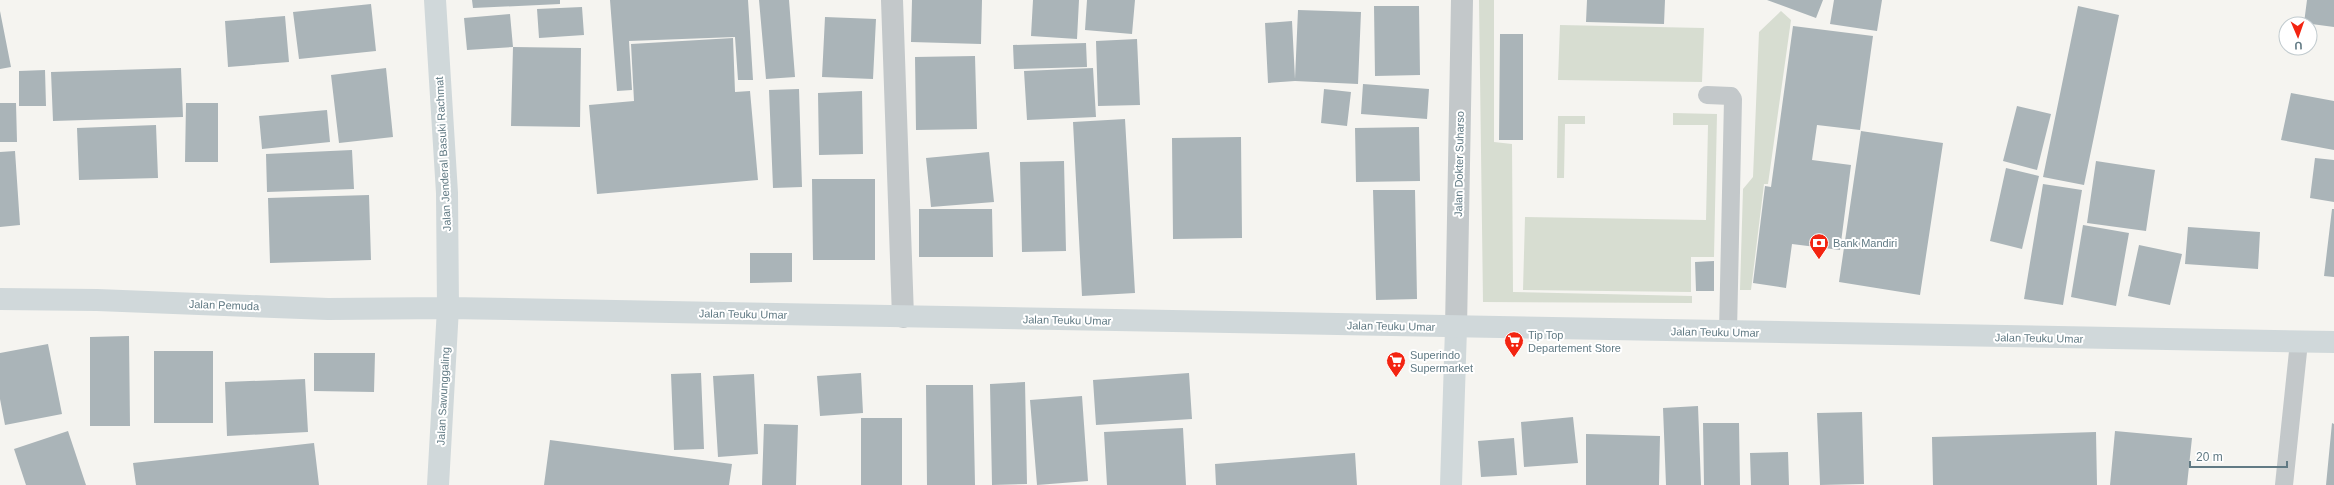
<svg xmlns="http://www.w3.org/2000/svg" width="2334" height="485" font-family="Arial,sans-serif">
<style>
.green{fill:#d7ddd1}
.building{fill:#aab4b8}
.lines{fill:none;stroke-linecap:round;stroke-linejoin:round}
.service{stroke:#c3c8ca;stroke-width:18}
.minor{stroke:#c3c8ca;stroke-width:22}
.tertiary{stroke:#c3c8ca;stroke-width:22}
.secondary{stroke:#d0d8da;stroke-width:22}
.primary{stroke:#d0d8da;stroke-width:22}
.labels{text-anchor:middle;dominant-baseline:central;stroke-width:4;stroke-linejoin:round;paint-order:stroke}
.street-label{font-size:11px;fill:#617a84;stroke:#fff}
.poi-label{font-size:11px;fill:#617a84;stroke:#fff;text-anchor:start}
</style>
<rect width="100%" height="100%" fill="#f5f4f0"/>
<path class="green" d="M 1479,0 L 1494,0 L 1494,142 L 1512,144 L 1513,292 L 1692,296 L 1692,303 L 1483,302 Z
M 1781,11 L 1791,20 L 1768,184 L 1764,184 L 1751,290 L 1740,290 L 1743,189 L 1753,177 L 1759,32 Z
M 1560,25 L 1704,28 L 1702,82 L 1558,80 Z
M 1673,113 L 1717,114 L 1714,257 L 1691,257 L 1691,292 L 1523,290 L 1525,217 L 1706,220 L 1708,125 L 1673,125 Z
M 1558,116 L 1585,116 L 1585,124 L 1565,124 L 1564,178 L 1557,178 Z"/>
<path class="building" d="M 472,0 L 560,0 L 560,4 L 473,8 Z
M 610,0 L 748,0 L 753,80 L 738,80 L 735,37 L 629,41 L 632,90 L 617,91 Z
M 759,0 L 789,0 L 795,77 L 766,79 Z
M 912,0 L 982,0 L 981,44 L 911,42 Z
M 1033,0 L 1079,0 L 1077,39 L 1031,36 Z
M 1087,0 L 1135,0 L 1132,34 L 1085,30 Z
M 1587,0 L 1665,0 L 1664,24 L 1586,22 Z
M 1767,0 L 1823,0 L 1816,18 Z
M 1834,0 L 1882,0 L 1877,31 L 1830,24 Z
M 2307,0 L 2334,0 L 2334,27 L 2304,23 Z
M 371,4 L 376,51 L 299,59 L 293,12 Z
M 1374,6 L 1419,6 L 1420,75 L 1375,76 Z
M 2078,6 L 2119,15 L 2084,185 L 2043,177 Z
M 582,7 L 584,35 L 539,38 L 537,9 Z
M 1298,10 L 1361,12 L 1358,84 L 1295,81 L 1268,83 L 1265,23 L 1292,21 L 1295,79 Z
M 0,11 L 11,67 L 0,69 Z
M 510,14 L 513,47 L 467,50 L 464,18 Z
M 285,16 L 289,62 L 228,67 L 225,21 Z
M 825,17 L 876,19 L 873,79 L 822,77 Z
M 1793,26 L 1873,36 L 1860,130 L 1817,125 L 1812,160 L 1851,165 L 1840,250 L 1792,244 L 1786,288 L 1753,283 L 1765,186 L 1771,187 Z
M 1500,34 L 1523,34 L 1523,140 L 1499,140 Z
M 733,38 L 735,92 L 750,91 L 758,180 L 597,194 L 589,105 L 634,101 L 631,44 Z
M 1137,39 L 1140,105 L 1098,106 L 1096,41 Z
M 1086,43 L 1087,67 L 1014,69 L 1013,45 Z
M 513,47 L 581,48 L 580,127 L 511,126 Z
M 975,56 L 977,129 L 916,130 L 915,57 Z
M 181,68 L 183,117 L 53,121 L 51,72 Z
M 386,68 L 393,137 L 339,143 L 331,75 Z
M 1093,68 L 1096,117 L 1027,120 L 1024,71 Z
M 45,70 L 46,106 L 19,106 L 19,71 Z
M 1363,84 L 1429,89 L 1427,119 L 1361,114 Z
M 799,89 L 802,187 L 773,188 L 769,90 Z
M 1324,89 L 1351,92 L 1347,126 L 1321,123 Z
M 862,91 L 863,154 L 819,155 L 818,93 Z
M 2291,93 L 2334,101 L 2334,150 L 2281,140 Z
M 0,103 L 16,103 L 17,142 L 0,142 Z
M 186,103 L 218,103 L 218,162 L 185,162 Z
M 2017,106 L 2051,114 L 2037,170 L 2003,161 Z
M 327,110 L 330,142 L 262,149 L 259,116 Z
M 1125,119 L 1135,293 L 1082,296 L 1073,122 Z
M 156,125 L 158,178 L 79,180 L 77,128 Z
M 1419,127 L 1420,181 L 1356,182 L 1355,128 Z
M 1861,131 L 1943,143 L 1920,295 L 1839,282 Z
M 1241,137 L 1242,238 L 1173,239 L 1172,138 Z
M 352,150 L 354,189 L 267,192 L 266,154 Z
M 15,151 L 20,225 L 0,227 L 0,152 Z
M 989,152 L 994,202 L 931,207 L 926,158 Z
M 2315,158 L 2334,160 L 2334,202 L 2310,198 Z
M 1064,161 L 1066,251 L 1022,252 L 1020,162 Z
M 2096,161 L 2155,170 L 2146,231 L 2087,223 Z
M 2006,168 L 2039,176 L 2022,249 L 1990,241 Z
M 812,179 L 875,179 L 875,260 L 813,260 Z
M 2043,184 L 2082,190 L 2063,305 L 2024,299 Z
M 1373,190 L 1415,190 L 1417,299 L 1376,300 Z
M 369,195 L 371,260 L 270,263 L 268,198 Z
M 919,209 L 992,209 L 993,257 L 919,257 Z
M 2332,209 L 2334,209 L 2334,277 L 2324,276 Z
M 2083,225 L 2129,233 L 2116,306 L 2071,297 Z
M 2188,227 L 2260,232 L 2258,269 L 2185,264 Z
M 2139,245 L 2182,254 L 2170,305 L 2128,296 Z
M 750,253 L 792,253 L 792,282 L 750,283 Z
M 1714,261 L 1714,291 L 1696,291 L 1695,262 Z
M 129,336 L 130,426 L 90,426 L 90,337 Z
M 48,344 L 62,414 L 5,425 L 0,399 L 0,353 Z
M 154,351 L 213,351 L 213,423 L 154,423 Z
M 314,353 L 375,353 L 374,392 L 314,391 Z
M 701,373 L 704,449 L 674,450 L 671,374 Z
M 861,373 L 863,413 L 820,416 L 817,376 Z
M 1189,373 L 1192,419 L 1096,425 L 1093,380 Z
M 754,374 L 758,454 L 718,457 L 713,376 Z
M 305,379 L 308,432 L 227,436 L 225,382 Z
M 1025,382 L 1027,484 L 992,485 L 990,384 Z
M 926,385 L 973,385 L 975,485 L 927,485 Z
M 1082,396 L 1088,481 L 1037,485 L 1030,400 Z
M 1698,406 L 1701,485 L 1666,485 L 1663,408 Z
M 1862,412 L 1864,484 L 1820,485 L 1817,413 Z
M 1573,417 L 1578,463 L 1524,467 L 1521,422 Z
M 861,418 L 902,418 L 902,485 L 861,485 Z
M 1703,423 L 1739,423 L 1740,485 L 1704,485 Z
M 2332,423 L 2334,424 L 2334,485 L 2326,485 Z
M 764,424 L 798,425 L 796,485 L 762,485 Z
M 1183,428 L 1186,485 L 1107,485 L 1104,432 Z
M 68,431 L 86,485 L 26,485 L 14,449 Z
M 2115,431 L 2192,438 L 2187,485 L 2110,485 Z
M 2096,432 L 2097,485 L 1933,485 L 1932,437 Z
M 1586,434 L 1660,436 L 1659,485 L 1586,485 Z
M 1514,438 L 1517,475 L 1481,477 L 1478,441 Z
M 550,440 L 732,464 L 729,485 L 544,485 Z
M 314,443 L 319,485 L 136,485 L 133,463 Z
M 1788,452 L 1789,485 L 1751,485 L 1750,453 Z
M 1355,453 L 1357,485 L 1216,485 L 1215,464 Z"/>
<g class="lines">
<path class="service" d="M 1707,95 L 1731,96 L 1733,99 L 1728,332
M 2284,485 L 2299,342"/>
<path class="minor" d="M 892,0 L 903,317"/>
<path class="tertiary" d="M 1456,328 L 1462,0"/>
<path class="secondary" d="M 1451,485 L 1456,328"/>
<path class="primary" d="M 435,0 L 447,193 L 448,308 L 438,485
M 0,299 L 97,300 L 328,309 L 448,308 L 2334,342"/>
</g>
<defs>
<symbol id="bank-pin" viewBox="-11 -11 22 30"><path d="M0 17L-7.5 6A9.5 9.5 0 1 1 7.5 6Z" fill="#f32411" stroke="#fff"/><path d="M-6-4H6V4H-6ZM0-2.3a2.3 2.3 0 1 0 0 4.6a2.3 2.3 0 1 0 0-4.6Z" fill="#fff"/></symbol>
<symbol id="supermarket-pin" viewBox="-11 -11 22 30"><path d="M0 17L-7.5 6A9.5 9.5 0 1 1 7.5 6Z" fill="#f32411" stroke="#fff"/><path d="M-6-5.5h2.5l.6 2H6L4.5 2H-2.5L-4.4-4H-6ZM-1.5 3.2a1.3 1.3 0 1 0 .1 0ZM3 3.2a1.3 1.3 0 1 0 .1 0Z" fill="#fff"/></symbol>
</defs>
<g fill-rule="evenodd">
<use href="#bank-pin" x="1808" y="232" width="22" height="30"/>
<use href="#supermarket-pin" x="1503" y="330" width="22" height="30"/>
<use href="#supermarket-pin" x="1385" y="350" width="22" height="30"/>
</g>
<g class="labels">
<g class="street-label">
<text transform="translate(443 154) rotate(-93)">Jalan Jenderal Basuki Rachmat</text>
<text transform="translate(1459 164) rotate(-89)">Jalan Dokter Suharso</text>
<text transform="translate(224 305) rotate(2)">Jalan Pemuda</text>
<text transform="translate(743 314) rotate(1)">Jalan Teuku Umar</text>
<text transform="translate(1067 320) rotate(1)">Jalan Teuku Umar</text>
<text transform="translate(1391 326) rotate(1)">Jalan Teuku Umar</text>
<text transform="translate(1715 332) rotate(1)">Jalan Teuku Umar</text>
<text transform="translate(2039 338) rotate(1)">Jalan Teuku Umar</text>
<text transform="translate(443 396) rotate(-87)">Jalan Sawunggaling</text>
</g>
<g class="poi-label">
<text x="1833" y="243">Bank Mandiri</text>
<text x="1528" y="335">Tip Top<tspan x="1528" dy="13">Departement Store</tspan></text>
<text x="1410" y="355">Superindo<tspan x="1410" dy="13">Supermarket</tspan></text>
</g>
</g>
<g transform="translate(2298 36) rotate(178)"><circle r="19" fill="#ffffff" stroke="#c0cace"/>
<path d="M0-3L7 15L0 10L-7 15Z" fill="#f32411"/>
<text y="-6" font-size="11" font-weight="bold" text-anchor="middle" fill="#617a84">U</text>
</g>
<path d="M2190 461v6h97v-6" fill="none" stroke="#617a84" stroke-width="2"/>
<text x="2196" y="461" font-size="12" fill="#617a84" stroke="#ffffff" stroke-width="3" paint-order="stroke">20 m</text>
</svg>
